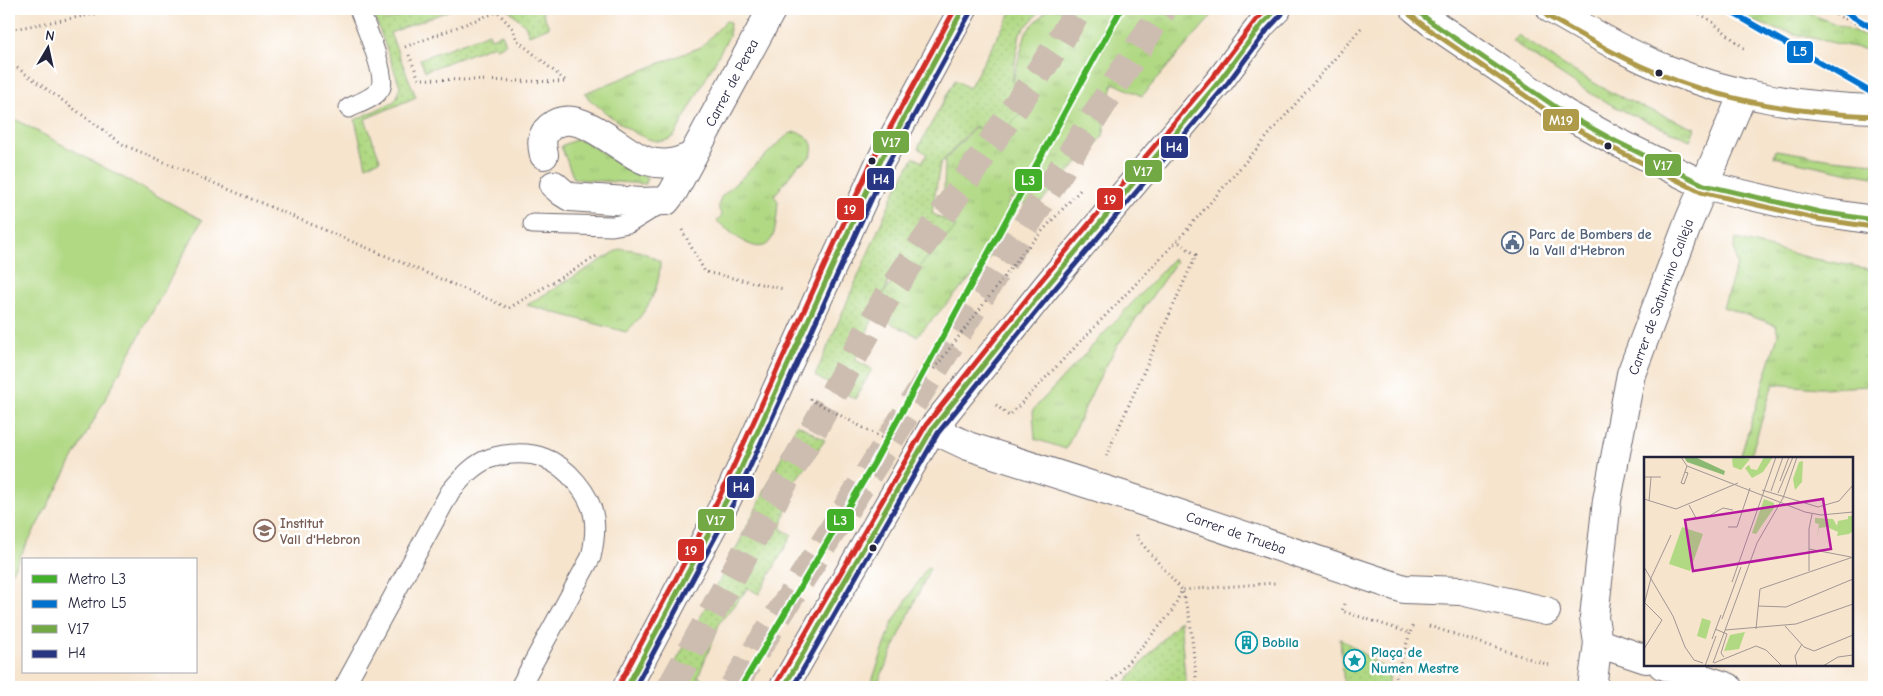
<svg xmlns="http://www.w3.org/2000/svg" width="1883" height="696" font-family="'Comic Neue',sans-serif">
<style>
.grass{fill:url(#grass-tufts);stroke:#6a7e60}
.garden{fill:url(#garden-dots);stroke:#6a7e60}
.pitch{fill:#b1d984;stroke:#6a7e60}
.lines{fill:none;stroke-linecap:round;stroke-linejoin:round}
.trunk-tunnel{stroke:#ccbdb0;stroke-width:28;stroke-dasharray:28 14;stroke-linecap:butt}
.service-casing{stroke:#6c666e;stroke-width:21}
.pedestrian-casing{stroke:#6c666e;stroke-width:30}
.minor-casing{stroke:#6c666e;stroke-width:30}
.tertiary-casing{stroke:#6c666e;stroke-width:30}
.path{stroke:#6c666e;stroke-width:3;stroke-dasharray:1 4;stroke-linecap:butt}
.service{stroke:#fff;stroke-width:19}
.pedestrian{stroke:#fff;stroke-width:28}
.minor{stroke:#fff;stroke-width:28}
.tertiary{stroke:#fff;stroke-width:28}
.bus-1-casing{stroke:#fff;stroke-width:9}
.bus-2-casing{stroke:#fff;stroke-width:9}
.bus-3-casing{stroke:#fff;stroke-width:9}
.bus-4-casing{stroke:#fff;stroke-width:9}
.bus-1{stroke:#73a944;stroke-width:5}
.bus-2{stroke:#283583;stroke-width:5}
.bus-3{stroke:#d02e26;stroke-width:5}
.bus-4{stroke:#ae9a48;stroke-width:5}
.metro-1-casing{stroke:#fff;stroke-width:10}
.metro-2-casing{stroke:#fff;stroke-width:10}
.metro-1{stroke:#43b02a;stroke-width:6}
.metro-2{stroke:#0072ce;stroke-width:6}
.bus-dot{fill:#22223b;stroke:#fff;stroke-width:2}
.labels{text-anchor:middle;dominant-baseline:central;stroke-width:5;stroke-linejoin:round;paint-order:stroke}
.street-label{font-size:14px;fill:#22223b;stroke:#fff}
.service-label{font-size:14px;font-weight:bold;fill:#4e5e75;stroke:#fff;text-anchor:start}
.education-label{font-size:14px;font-weight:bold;fill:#785e54;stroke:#fff;text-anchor:start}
.culture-label{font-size:14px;font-weight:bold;fill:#0d838f;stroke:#fff;text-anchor:start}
.inset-road{fill:none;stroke:#a19693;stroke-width:1}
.view{fill:#b5179e;fill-opacity:0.15;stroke:#b5179e;stroke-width:2.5}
.inset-edge{fill:none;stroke:#22223b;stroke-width:2.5}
.line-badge{stroke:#fff;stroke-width:2}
.badge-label{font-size:14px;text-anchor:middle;font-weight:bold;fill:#fff}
</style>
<defs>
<pattern id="grass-tufts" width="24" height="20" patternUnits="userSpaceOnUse" patternTransform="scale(1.25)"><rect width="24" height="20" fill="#b1d984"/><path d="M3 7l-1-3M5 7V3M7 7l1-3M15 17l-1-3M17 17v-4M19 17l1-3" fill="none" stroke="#98ba73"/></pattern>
<pattern id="garden-dots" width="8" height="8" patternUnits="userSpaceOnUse" patternTransform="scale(1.25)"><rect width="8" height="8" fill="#b1d984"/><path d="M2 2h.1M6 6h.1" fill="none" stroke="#98ba73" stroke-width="1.8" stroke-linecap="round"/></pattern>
</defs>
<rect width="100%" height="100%" fill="#fff"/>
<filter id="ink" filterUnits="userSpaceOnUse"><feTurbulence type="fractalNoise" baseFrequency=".02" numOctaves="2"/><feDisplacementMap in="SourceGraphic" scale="10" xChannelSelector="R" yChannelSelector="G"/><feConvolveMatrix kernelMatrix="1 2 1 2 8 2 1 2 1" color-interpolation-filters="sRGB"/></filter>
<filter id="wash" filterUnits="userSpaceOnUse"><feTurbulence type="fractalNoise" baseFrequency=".0096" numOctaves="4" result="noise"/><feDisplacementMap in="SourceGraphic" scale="20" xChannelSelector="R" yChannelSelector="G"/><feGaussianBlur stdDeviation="1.12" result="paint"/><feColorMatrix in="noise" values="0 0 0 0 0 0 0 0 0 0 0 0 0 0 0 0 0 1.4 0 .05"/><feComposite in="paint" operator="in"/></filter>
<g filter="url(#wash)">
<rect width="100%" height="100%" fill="#f6e4cd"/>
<path class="grass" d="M 1048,9 L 1212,9 L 1210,18 L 1142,96 L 1113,83 L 1103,136 L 1035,208 L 1010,198 L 999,247 L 917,336 L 868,312 L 943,221 L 945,160 L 1011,88 L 1026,32 Z
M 1721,9 L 1798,9 L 1874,39 L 1874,51 C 1822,41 1770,30 1721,9 Z
M 726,21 L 730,22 L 729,36 L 676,133 C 657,160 606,112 589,99 L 585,93 L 701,47 Z
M 1518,35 C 1545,53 1573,72 1603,88 C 1633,104 1664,116 1695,128 L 1690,140 C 1658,126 1625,113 1595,96 C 1566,79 1539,60 1512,41 Z
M 795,132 C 816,135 819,158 799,164 L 774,196 L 778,201 C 777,211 777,223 774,233 C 764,265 731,232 717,221 L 722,216 C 718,209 718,205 721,197 L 783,139 L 789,134 Z
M 575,140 L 586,142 L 626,169 L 647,177 L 646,184 L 574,179 L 561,146 Z
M 1776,150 L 1832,159 L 1874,163 L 1874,177 L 1850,173 L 1774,157 Z
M 1736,239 L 1810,258 L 1874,270 L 1874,386 L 1819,388 L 1773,384 L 1750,458 L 1740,458 L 1778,335 L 1776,325 L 1723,307 L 1737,265 L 1734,246 Z
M 620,249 C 636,249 647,253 660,262 C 660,291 646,313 626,332 L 527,305 Z
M 1173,259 L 1176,262 L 1117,346 L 1095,386 L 1066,449 L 1035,439 L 1033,410 Z
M 927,567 L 930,568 L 876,687 L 870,687 L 893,622 Z"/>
<path class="garden" d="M 372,9 L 381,9 L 386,21 L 417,9 L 453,9 L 390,33 L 416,97 L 365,119 L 380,160 L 366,166 L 355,120 L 393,102 L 397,98 L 400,86 Z
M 508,9 L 541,9 L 549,27 L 529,35 L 525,25 Z
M 1013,9 L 1042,9 L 1020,33 L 1012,81 L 1036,96 L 998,139 L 974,126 L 940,164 L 932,213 L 956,227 L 904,283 L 891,276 L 855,360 L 872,369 L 855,399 L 815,376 L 895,191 L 914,157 L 922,162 L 927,154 L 918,148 L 955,80 L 969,88 Z
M 489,33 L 491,38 L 502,34 L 506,44 L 496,48 L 494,45 L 425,71 L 420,59 Z
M 797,424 L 825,440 L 792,485 L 781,529 L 792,535 L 759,594 L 748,588 L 720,622 L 698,677 L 712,685 L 710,687 L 662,687 C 710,601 755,514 797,424 Z
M 1180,620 L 1186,687 L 1121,687 Z
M 1340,638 L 1391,673 L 1387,687 L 1344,687 Z"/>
<path class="pitch" d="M 9,116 L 202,220 L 9,577 Z"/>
</g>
<g filter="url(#ink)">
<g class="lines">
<path class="trunk-tunnel" d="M 671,687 L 885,300 L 1060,41 L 1079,9
M 733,687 L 1163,9"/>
<defs>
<path id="service" d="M 349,108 C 359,103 376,98 381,87 C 386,73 365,25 359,9
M 533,224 L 612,226 L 629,223 L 663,202
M 344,687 L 450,492 C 462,478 473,464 491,458 C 506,453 529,452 544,458 C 567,466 591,495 594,518 C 596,531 594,544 591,557 L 520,687"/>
<path id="pedestrian" d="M 932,429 L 968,446 L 1138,500 L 1404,589 L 1461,591 L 1546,611"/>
<path id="minor" d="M 544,155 C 541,143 541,135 550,127 C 578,103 621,153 647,161 C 664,166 676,163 692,156
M 554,185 L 562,192 L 570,197 L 641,202 L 666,201 L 673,192 L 772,9
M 1598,643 L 1646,659
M 1662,665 L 1728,687
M 1592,687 L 1598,643 L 1594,617 L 1607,500 L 1631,374 L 1689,221 L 1743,94"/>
<path id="tertiary" d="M 1415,9 L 1431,22 L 1566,114 L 1615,141 L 1704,185 L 1820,212 L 1874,220
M 1551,9 C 1588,30 1626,53 1666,69 C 1734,96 1801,107 1874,109
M 627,687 L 727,499 L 879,164 L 963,9
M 784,687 L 932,429 L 1047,286 L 1221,79 L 1262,24 L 1277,9"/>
</defs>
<use href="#service" class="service-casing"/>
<use href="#pedestrian" class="pedestrian-casing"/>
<use href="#minor" class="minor-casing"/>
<use href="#tertiary" class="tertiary-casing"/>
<path class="path" d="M 495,9 L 513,29 L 517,40 L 567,82
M 1691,9 L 1710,20 L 1745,49
M 1822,9 L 1874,31
M 9,35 L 13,29 L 122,9
M 405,47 L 497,12
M 409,55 L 419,79 L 567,82
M 9,62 L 124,145 L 509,308 L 597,256
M 682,230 L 705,272 L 784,289
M 934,369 L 1024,251 L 1082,188
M 810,399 L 886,440
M 996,405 L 1009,416 L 1177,241 L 1362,27
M 1106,456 L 1196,255 L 1177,241
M 1344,604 L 1342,611 L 1410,633 L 1413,623
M 1429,626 L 1552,666
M 1106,687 L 1171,613 L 1182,590 L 1137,538 L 1137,534
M 1197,687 L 1190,620 L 1182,590 L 1275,583
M 1393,687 L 1410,633"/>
<use href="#service" class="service"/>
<use href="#pedestrian" class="pedestrian"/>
<use href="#minor" class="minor"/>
<use href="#tertiary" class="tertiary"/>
<defs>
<path id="bus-1" d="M 1415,9 L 1431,22 L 1566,114 L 1615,141 L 1704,185 L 1820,212 L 1874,220
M 627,687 L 727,499 L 879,164 L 963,9
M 784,687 L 932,429 L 1047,286 L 1221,79 L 1262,24 L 1277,9"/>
<path id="bus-2" d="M 635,687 L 734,502 L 886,167 L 970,13
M 793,687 L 938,433 L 1053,291 L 1227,84 L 1268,29 L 1282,14"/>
<path id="bus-3" d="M 620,683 L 720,496 L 872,161 L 955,9
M 777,683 L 926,425 L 1041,281 L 1215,74 L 1256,20 L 1267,9"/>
<path id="bus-4" d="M 1410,15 L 1427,28 L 1562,121 L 1612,148 L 1701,192 L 1818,219 L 1873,227
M 1547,16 C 1580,34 1613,54 1648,69 C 1719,101 1796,113 1874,116"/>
</defs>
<use href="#bus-1" class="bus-1-casing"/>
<use href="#bus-2" class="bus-2-casing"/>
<use href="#bus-3" class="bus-3-casing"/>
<use href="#bus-4" class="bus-4-casing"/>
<use href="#bus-1" class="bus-1"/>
<use href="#bus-2" class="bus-2"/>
<use href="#bus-3" class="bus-3"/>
<use href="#bus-4" class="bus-4"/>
<defs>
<path id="metro-1" d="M 741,687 L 873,465 L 1121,9"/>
<path id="metro-2" d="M 1726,9 L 1874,94
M 1840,9 L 1874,29"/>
</defs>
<use href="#metro-1" class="metro-1-casing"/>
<use href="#metro-2" class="metro-2-casing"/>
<use href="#metro-1" class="metro-1"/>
<use href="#metro-2" class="metro-2"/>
</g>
</g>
<defs>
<symbol id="civic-ring" viewBox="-11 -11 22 22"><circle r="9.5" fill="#fff" stroke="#5c6f8a" stroke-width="1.5"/><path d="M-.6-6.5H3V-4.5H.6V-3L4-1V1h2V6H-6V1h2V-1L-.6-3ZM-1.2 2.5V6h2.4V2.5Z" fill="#5c6f8a"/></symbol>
<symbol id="school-ring" viewBox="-11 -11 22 22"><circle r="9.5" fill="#fff" stroke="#8d6e63" stroke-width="1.5"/><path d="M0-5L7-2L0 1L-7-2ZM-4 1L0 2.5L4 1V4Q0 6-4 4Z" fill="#8d6e63"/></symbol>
<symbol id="building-ring" viewBox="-11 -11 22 22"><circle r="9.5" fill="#fff" stroke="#0f9aa8" stroke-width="1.5"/><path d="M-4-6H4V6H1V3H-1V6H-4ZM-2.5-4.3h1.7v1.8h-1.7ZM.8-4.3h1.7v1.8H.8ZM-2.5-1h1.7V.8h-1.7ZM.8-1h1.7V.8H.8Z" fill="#0f9aa8"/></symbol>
<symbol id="sight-ring" viewBox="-11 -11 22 22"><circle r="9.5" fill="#fff" stroke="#0f9aa8" stroke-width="1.5"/><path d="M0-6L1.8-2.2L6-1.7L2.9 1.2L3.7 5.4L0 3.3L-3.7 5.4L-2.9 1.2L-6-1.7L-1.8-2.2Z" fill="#0f9aa8"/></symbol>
</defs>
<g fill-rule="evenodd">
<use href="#civic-ring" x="1500" y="230" width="25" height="25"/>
<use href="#school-ring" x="252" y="518" width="25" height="25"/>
<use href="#building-ring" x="1234" y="630" width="25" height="25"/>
<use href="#sight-ring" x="1342" y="648" width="25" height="25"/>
</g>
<g class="bus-dot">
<circle cx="1659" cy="73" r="4.5"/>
<circle cx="1608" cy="146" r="4.5"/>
<circle cx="872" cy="161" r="4.5"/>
<circle cx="873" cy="548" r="4.5"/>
</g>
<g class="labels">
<g class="street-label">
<text transform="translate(732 83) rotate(-62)">Carrer de Perea</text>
<text transform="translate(1661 297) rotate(-70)">Carrer de Saturnino Calleja</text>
<text transform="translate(1236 533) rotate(19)">Carrer de Trueba</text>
</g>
<g class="service-label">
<text x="1529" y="234">Parc de Bombers de<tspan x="1529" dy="16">la Vall d'Hebron</tspan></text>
</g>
<g class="education-label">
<text x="280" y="523">Institut<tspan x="280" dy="16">Vall d'Hebron</tspan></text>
</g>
<g class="culture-label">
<text x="1262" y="642">Bobila</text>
<text x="1371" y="652">Plaça de<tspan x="1371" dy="16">Numen Mestre</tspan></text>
</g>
</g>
<g transform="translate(1644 457)">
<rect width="209" height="209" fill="#f6e4cd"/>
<path d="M 159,4 L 158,25 L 151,33 L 149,22 L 155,5 ZM 120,42 L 130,46 L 130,51 L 112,77 L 108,76 ZM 204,59 L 209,59 L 209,74 L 205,77 L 193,79 L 194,75 L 183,70 L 175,71 L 173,81 L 175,67 L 171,66 L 171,61 L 189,62 L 193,69 L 194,64 L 204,62 ZM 101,175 L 95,192 L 80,194 L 86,178 Z" fill="#b1d984"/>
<path d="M 40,0 L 51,0 L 81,14 L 80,18 L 43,5 Z" fill="#8cb972"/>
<path d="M 93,0 L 106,2 L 97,13 L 89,10 L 88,2 ZM 120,0 L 129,0 L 119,15 L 108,21 L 101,11 L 105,8 L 107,12 L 113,13 Z" fill="#b1d984"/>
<path d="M 38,70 L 59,77 L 46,114 L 25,107 ZM 58,161 L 67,164 L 62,182 L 53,179 Z" fill="#b1d984"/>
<path class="inset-road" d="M 37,0 L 43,9 L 161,55 L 177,58 L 209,55M 41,15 L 44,16 L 40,27 L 37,26 L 43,9M 0,20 L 17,20M 136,24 L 145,0M 118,33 L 174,50 L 195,44 L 209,28M 127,34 L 139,0M 134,36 L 149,0M 0,42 L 32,52 L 94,26M 5,44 L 7,20M 45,48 L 52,61 L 65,59 L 79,51 L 89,53M 84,70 L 93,70 L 106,31M 165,92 L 207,100M 0,110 L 29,159 L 41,190 L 50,203 L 59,206M 165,114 L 165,72 L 168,57M 88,125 L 132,0M 0,148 L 7,121 L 27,78M 114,149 L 142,150 L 209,122M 78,162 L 97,110M 141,169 L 160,190 L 170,194 L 209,178M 71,172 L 83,177 L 77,196 L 80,200M 112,172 L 116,132 L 209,100M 81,173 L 152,167 L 209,147M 68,182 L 77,158M 0,192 L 18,163 L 1,146M 69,206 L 113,86 L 139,41 L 153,0M 70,206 L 112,189 L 122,193 L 138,209M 61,209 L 72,179M 153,209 L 151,199 L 158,187M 179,209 L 194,200 L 209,198"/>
<path class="view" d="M 179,42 L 187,92 L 49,114 L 41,63 Z"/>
<rect width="209" height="209" class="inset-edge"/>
</g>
<g class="line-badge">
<rect x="1786" y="40" width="28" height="24" rx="5" fill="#0072ce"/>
<rect x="1542" y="108" width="38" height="24" rx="5" fill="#ae9a48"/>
<rect x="872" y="130" width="38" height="24" rx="5" fill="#73a944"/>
<rect x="1160" y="135" width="29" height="24" rx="5" fill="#283583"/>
<rect x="1644" y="153" width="38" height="24" rx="5" fill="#73a944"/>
<rect x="1124" y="159" width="39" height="24" rx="5" fill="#73a944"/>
<rect x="866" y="167" width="29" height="24" rx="5" fill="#283583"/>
<rect x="1014" y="168" width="29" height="24" rx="5" fill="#43b02a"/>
<rect x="1096" y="187" width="28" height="24" rx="5" fill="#d02e26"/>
<rect x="836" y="197" width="29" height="24" rx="5" fill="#d02e26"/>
<rect x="726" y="475" width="29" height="24" rx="5" fill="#283583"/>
<rect x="697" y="508" width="38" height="24" rx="5" fill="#73a944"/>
<rect x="826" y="508" width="29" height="24" rx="5" fill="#43b02a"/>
<rect x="677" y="538" width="28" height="24" rx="5" fill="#d02e26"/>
</g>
<g class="badge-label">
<text x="1800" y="56">L5</text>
<text x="1561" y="125">M19</text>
<text x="891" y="147">V17</text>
<text x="1174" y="152">H4</text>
<text x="1663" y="170">V17</text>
<text x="1143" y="176">V17</text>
<text x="881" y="184">H4</text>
<text x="1028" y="185">L3</text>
<text x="1110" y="204">19</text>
<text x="850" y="214">19</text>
<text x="741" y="492">H4</text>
<text x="716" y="525">V17</text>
<text x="840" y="525">L3</text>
<text x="691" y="555">19</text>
</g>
<rect width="1883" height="696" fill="none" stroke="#fff" stroke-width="30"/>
<rect x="22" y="558" width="175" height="115" fill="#ffffff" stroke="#a7a7b1"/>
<rect x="32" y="575" width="25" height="8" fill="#43b02a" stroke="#a7a7b1"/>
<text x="68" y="584" font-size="15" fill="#22223b">Metro L3</text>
<rect x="32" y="600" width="25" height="8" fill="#0072ce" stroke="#a7a7b1"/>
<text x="68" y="608" font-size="15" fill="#22223b">Metro L5</text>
<rect x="32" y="625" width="25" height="8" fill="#73a944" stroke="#a7a7b1"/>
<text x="68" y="634" font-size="15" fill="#22223b">V17</text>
<rect x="32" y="650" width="25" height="8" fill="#283583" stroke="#a7a7b1"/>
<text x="68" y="658" font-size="15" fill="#22223b">H4</text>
<g transform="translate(48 48) rotate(9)" stroke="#ffffff" stroke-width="4" paint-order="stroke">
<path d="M0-4L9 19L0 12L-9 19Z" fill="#22223b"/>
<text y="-8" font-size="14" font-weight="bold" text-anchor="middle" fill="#22223b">N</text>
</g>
</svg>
